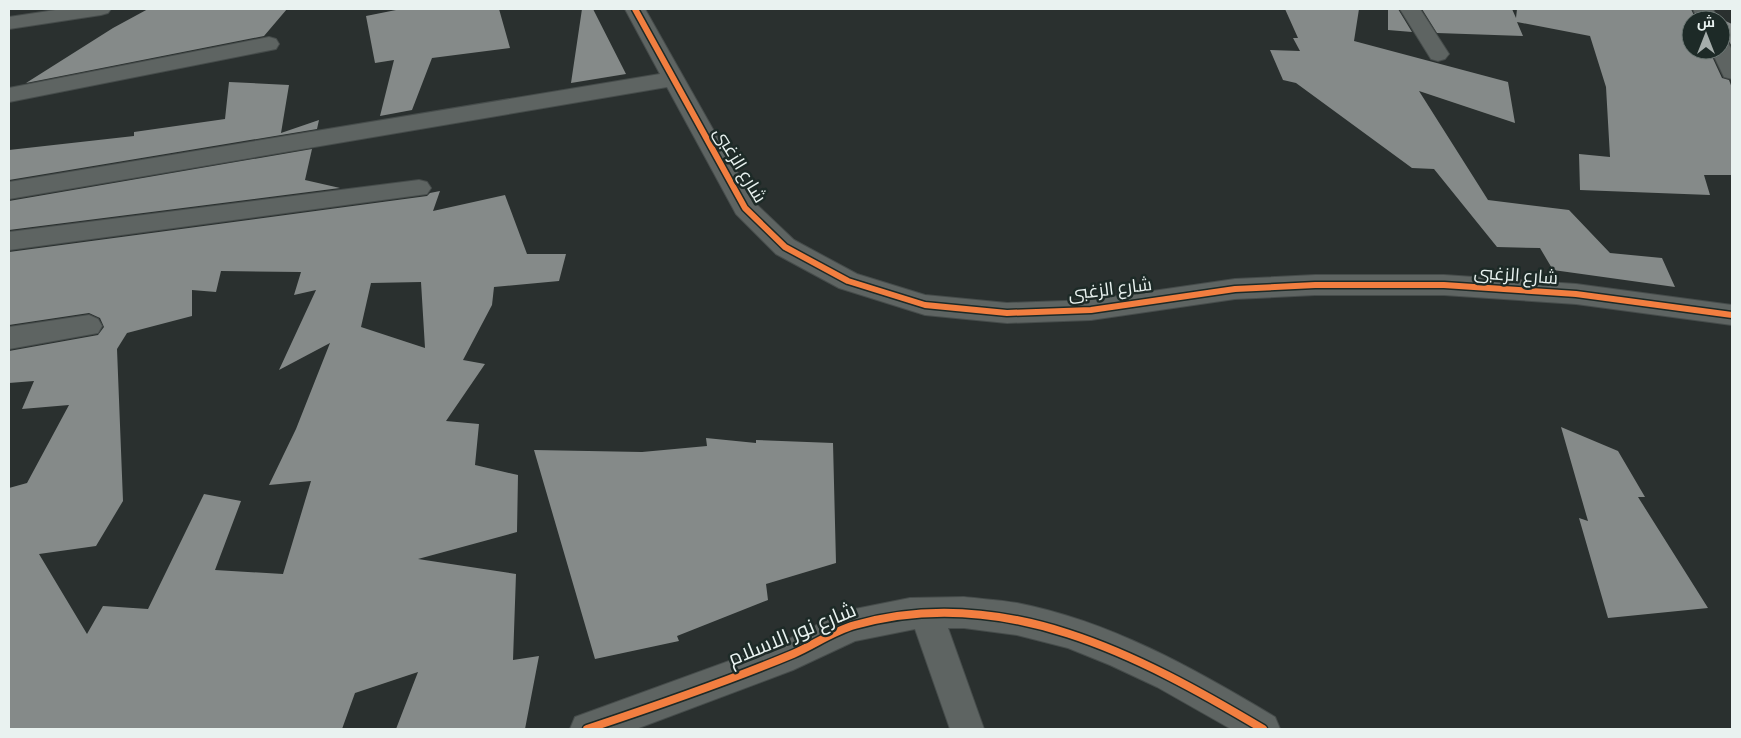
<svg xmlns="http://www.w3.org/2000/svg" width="1741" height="738" font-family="Bitter,Cairo,serif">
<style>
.building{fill:#858a89;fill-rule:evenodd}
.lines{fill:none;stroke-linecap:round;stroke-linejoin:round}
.minor-casing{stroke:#464c4b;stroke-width:2}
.minor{fill:#5e6462;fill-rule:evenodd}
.cycleway-far1-casing{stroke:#1d2a27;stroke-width:9}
.cycleway-casing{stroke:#1d2a27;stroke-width:11}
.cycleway-far1{stroke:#f27e40;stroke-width:6}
.cycleway{stroke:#f27e40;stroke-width:8}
.labels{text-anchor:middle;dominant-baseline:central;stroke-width:5;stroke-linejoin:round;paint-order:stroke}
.street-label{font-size:18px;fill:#e9f2f0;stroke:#1d2a27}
.near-street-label{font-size:21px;fill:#e9f2f0;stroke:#1d2a27}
</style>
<rect width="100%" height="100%" fill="#2a302f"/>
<path class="building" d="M 148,9 L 287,9 L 264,36 L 26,83 L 113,28 Z
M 401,9 L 499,9 L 510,48 L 432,58 L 412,110 L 380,116 L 394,60 L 375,63 L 366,16 Z
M 582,9 L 593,9 L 626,74 L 571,83 Z
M 1285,9 L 1359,9 L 1354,41 L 1508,82 L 1515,123 L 1419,91 L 1488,200 L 1569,210 L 1610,253 L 1662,258 L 1675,287 L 1553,270 L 1540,248 L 1497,247 L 1434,169 L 1412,168 L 1296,83 L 1283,80 L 1270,50 L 1300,51 L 1293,38 L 1298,38 Z
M 1388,9 L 1398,9 L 1412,32 L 1388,30 Z
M 1422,9 L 1512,9 L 1516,18 L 1517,9 L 1691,9 L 1696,20 L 1691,20 L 1691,50 L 1709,50 L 1722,78 L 1729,80 L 1732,88 L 1732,175 L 1704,175 L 1710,195 L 1580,190 L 1579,154 L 1610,157 L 1606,87 L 1590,36 L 1517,22 L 1523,36 L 1437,33 Z
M 1719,18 L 1732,24 L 1732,47 L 1729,41 L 1721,39 L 1721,20 Z
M 229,82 L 289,85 L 281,133 L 319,120 L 317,129 L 9,180 L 9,150 L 134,136 L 134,132 L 225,119 Z
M 312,149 L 305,180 L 340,188 L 9,230 L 9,201 Z
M 440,191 L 433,211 L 505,195 L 527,254 L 566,254 L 559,281 L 494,287 L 492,305 L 463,360 L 485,364 L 446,421 L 479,424 L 475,465 L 518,475 L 517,532 L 418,559 L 516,574 L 513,660 L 539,656 L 525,729 L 396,729 L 418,672 L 355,693 L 342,729 L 9,729 L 9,488 L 27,483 L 69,405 L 22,409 L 34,381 L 9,383 L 9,351 L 98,335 L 104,327 L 100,318 L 89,313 L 9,325 L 9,252 L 427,196 L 430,193 ZM 221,271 L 301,272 L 294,295 L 316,290 L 279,370 L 330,343 L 296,429 L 269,485 L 311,481 L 283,574 L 215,570 L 241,501 L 204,494 L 148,609 L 103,606 L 87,634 L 39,554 L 96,546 L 123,501 L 117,349 L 127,333 L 192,316 L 192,290 L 216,292 ZM 421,282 L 425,348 L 361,327 L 371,283 Z
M 1561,427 L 1618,451 L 1645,497 L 1638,497 L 1708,608 L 1608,618 L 1579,518 L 1588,521 Z
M 706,438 L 756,443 L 756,440 L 833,443 L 836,563 L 766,584 L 768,600 L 677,636 L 679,641 L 595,659 L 534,450 L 642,452 L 707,446 Z"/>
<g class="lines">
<defs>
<path id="minor" d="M 62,9 L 111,9 L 108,13 L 101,15 L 9,29 L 9,17 Z
M 625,9 L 645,9 L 754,202 L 794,240 L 857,274 L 925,295 L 1007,303 L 1091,300 L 1235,279 L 1315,275 L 1444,275 L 1576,284 L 1732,305 L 1732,325 L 1576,304 L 1444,295 L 1315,295 L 1235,299 L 1091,320 L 1007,323 L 925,315 L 839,288 L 776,254 L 736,214 L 667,87 L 9,199 L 9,182 L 660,74 Z
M 1400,9 L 1420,9 L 1449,54 L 1445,59 L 1438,61 L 1431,59 Z
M 1693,9 L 1713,9 L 1718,20 L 1698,20 Z
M 269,37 L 276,39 L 279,44 L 276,49 L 9,102 L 9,88 Z
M 1721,41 L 1728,43 L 1732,50 L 1732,79 L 1724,77 L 1711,50 L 1721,50 Z
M 419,180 L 427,182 L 431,188 L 427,194 L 9,250 L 9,232 Z
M 89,315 L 98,319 L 102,326 L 98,333 L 9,349 L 9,327 Z
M 964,597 C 981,599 999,600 1017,603 C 1110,621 1195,669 1275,717 L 1280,729 L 1231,729 L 1157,687 L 1110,665 L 1068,648 L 1017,635 L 964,628 L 948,628 L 984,729 L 950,729 L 915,629 L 855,641 L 793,670 L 636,729 L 570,729 L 575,717 L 787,640 L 827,620 L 855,609 L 910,598 Z"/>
</defs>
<use href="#minor" class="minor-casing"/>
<use href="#minor" class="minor"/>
<defs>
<path id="cycleway-far1" d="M 635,9 L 745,208 L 785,247 L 848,281 L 925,305 L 1007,313 L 1091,310 L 1235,289 L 1315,285 L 1444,285 L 1576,294 L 1732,315"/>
<path id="cycleway" d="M 587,729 C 656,706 726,682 793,654 C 814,645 833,631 855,625 C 1003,583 1139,655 1263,729"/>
</defs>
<use href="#cycleway-far1" class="cycleway-far1-casing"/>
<use href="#cycleway" class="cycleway-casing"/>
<use href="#cycleway-far1" class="cycleway-far1"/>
<use href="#cycleway" class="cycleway"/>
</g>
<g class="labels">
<g class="street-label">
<text transform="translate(740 165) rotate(59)">شارع الزغبى</text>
<text transform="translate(1516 275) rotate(4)">شارع الزغبى</text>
<text transform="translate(1110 289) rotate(-7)">شارع الزغبى</text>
</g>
<g class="near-street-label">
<text transform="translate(792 634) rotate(-22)">شارع نور الاسلام</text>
</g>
</g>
<rect width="1741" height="738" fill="none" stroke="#e9f2f0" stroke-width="20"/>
<g transform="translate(1706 35)"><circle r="24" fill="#1d2a27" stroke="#6f7a77"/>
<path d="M0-4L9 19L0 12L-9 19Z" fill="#a6aeac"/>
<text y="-8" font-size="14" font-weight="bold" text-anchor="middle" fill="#e9f2f0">ش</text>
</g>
</svg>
